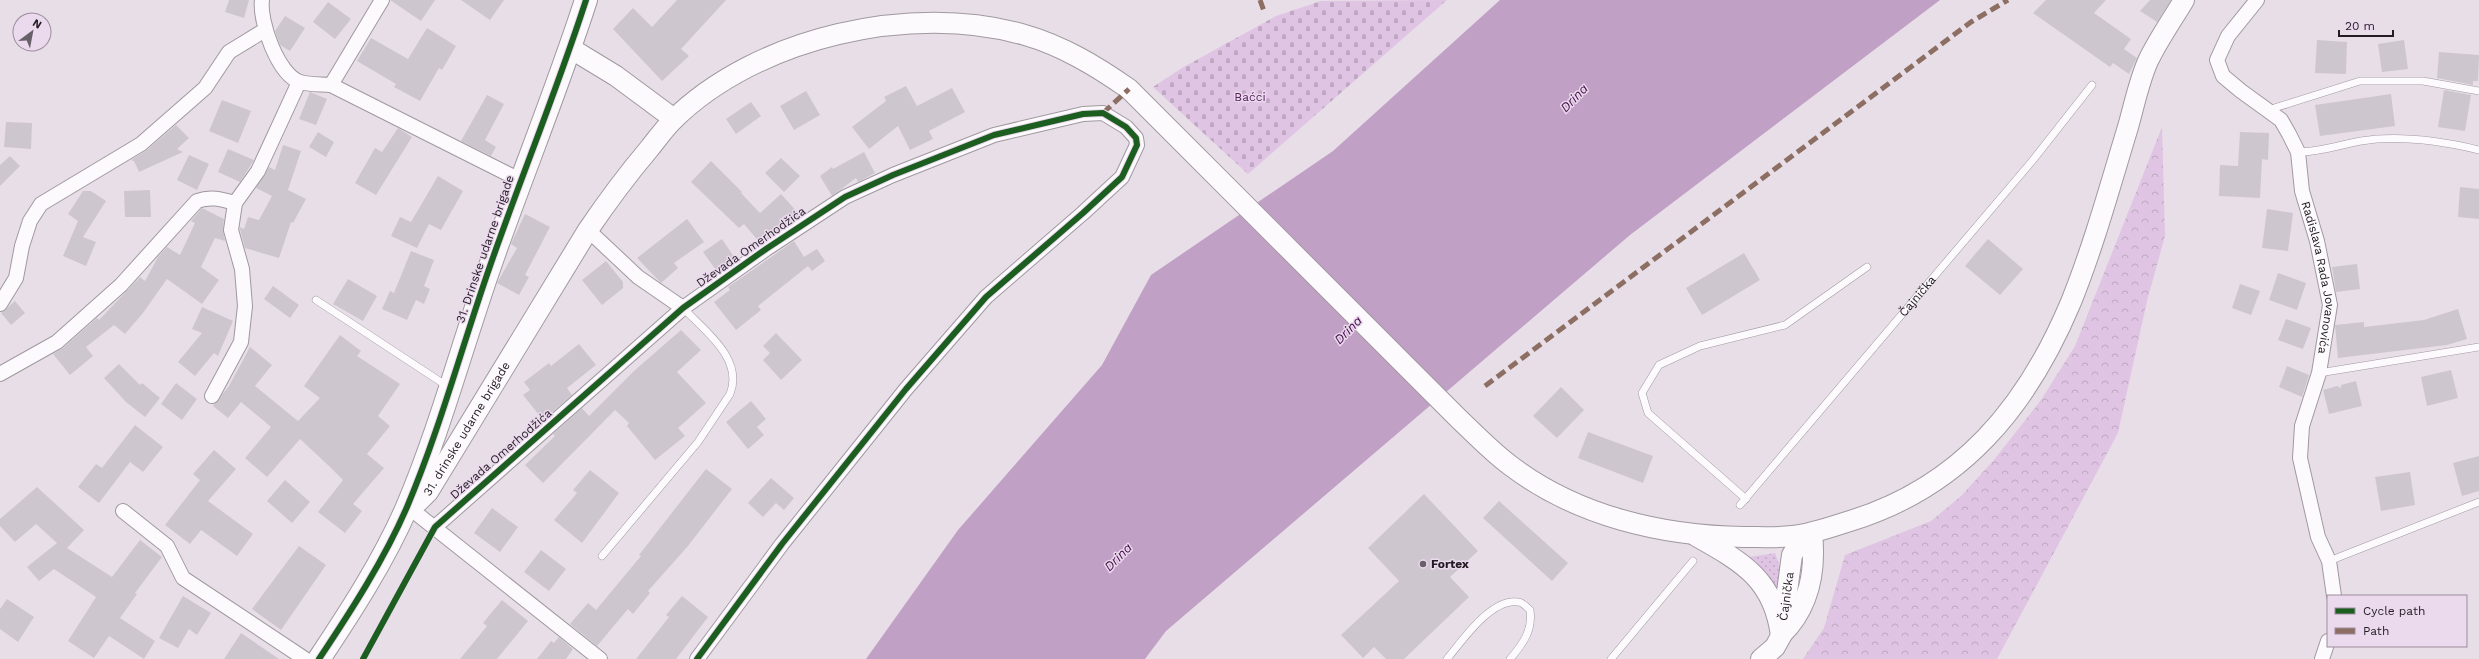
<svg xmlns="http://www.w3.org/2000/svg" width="2479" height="659" font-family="'Work Sans',sans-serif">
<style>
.grass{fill:url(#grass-dots)}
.forest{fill:url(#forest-crowns)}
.cemetery{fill:url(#cemetery-stones)}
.water{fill:#c1a0c5}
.building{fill:#cec6cf}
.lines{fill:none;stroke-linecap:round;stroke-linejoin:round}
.lane-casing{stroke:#a099a0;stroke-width:8}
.street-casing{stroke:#a099a0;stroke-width:16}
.secondary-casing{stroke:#a099a0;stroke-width:22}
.primary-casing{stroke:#a099a0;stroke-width:24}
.lane{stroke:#fcfafc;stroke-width:7}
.street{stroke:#fcfafc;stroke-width:14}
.secondary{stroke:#fcfafc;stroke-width:20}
.primary{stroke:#fcfafc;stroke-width:22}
.quiet{stroke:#8d6e63;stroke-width:5;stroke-dasharray:10 5;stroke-linecap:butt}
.cycleway-casing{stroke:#ebd9ed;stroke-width:8}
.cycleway{stroke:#1b5e20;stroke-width:6}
.poi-dot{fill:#686068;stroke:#ebd9ed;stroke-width:1.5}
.labels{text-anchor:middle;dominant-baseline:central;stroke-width:3;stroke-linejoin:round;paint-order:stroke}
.park-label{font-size:12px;fill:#592360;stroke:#ebd9ed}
.street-label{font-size:12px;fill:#231c23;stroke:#ebd9ed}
.poi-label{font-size:12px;font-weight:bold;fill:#231c23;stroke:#ebd9ed;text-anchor:start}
.water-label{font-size:13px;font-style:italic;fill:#420b4a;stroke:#ebd9ed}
</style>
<defs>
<pattern id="grass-dots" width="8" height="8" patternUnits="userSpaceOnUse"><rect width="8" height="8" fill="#e0c4e3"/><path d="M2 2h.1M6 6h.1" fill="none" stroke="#c0a8c2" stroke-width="1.8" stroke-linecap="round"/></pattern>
<pattern id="forest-crowns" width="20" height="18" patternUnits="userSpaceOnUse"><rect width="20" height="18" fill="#e0c4e3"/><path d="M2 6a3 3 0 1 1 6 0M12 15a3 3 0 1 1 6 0" fill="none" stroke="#c0a8c2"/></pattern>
<pattern id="cemetery-stones" width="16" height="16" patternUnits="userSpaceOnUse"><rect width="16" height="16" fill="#e0c4e3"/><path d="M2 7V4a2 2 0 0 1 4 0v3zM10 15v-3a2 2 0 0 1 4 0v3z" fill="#c0a8c2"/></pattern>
</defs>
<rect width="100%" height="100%" fill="#e8dee8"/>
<path class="grass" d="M 1775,553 L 1780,567 L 1780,592 L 1749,557 Z"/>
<path class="forest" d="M 2162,127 L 2165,236 L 2147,301 L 2118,433 L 1997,659 L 1803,659 L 1824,628 L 1845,555 L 1931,521 L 1961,496 L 1993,461 L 2041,400 L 2075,346 Z"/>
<path class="cemetery" d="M 1447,0 L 1248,174 L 1153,87 L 1182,68 L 1276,16 L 1321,1 Z"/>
<path class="water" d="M 1500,0 L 1940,0 L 1630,235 L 1166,631 L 1145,659 L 866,659 L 958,530 L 1102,365 L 1151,275 L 1333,151 Z"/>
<path class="building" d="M 229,0 L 249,0 L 244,18 L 225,12 Z
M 390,0 L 435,0 L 421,21 Z
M 461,0 L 504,0 L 490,20 Z
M 677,0 L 726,0 L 681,49 L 689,56 L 662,81 L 613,29 L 633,8 L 652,27 Z
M 2046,0 L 2106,0 L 2094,13 L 2131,39 L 2124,49 L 2137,58 L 2129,74 L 2113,63 L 2110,67 L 2033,13 Z
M 2150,0 L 2171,0 L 2157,22 L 2140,11 Z
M 328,2 L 351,19 L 335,39 L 313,22 Z
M 285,16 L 305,28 L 290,51 L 280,45 L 275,31 Z
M 427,28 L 456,46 L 442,70 L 439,68 L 420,101 L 394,87 L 396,84 L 357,61 L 371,38 L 408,59 Z
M 2317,40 L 2347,42 L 2346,74 L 2315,73 Z
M 2404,40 L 2408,69 L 2382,72 L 2378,44 Z
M 2439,52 L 2479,55 L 2478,81 L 2473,81 L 2473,85 L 2437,78 Z
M 906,86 L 917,106 L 952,88 L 965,112 L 929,131 L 933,139 L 910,150 L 898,126 L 869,149 L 852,127 L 886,101 L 884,97 Z
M 2444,90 L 2471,95 L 2465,131 L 2438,127 Z
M 806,91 L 820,115 L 794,130 L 780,106 Z
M 310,92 L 327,99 L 316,125 L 299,119 Z
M 2391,94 L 2395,126 L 2320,136 L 2315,105 Z
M 487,95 L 504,104 L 485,140 L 496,147 L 491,156 L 461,141 Z
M 222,100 L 251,111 L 238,143 L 209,131 Z
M 751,102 L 761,116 L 736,134 L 726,119 Z
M 6,122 L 32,123 L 31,149 L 4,147 Z
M 176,125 L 189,138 L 177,149 L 183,152 L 139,172 L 134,161 L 131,160 L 147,150 Z
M 398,128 L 412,137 L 376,195 L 355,183 L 375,148 L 382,152 Z
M 318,132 L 334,142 L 326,157 L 309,147 Z
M 2240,132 L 2269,133 L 2268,160 L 2262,159 L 2260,198 L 2219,196 L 2220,165 L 2238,166 Z
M 283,145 L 301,151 L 288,190 L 306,199 L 293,223 L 291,222 L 279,258 L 245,248 L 240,229 L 240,227 L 244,229 L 248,217 L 259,220 L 272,196 L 256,188 L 269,167 L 275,170 Z
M 228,149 L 254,160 L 240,182 L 218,172 Z
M 864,152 L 875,173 L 858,182 L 856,178 L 832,196 L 820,176 L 832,167 L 833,169 Z
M 189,155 L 209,164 L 197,190 L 177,180 Z
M 10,156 L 20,166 L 0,186 L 0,165 Z
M 781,158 L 800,176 L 784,192 L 765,173 Z
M 711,161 L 742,192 L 741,193 L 760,213 L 781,194 L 800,215 L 760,243 L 744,224 L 739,228 L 691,182 Z
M 438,176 L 463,191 L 441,230 L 429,224 L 417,248 L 391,236 L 400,217 L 411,222 Z
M 2460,187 L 2479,189 L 2479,219 L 2458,217 Z
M 150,190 L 151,217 L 125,217 L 124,191 Z
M 83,191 L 91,191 L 106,201 L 83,237 L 96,242 L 86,266 L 63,256 L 78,221 L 68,214 Z
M 202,208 L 224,219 L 223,229 L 225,241 L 215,238 L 201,267 L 219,280 L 202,304 L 167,279 L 143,313 L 125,334 L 114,325 L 86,347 L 93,356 L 70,375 L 53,354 L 63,348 L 97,318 L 99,320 L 140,277 L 145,281 L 158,257 L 167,247 L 180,255 L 195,223 L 191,221 Z
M 2267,209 L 2293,213 L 2288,251 L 2262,248 Z
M 525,214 L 550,227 L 525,275 L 529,277 L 519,295 L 497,283 L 517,248 L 511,244 Z
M 687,219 L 704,242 L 674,263 L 678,268 L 661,283 L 637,258 Z
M 722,239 L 736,260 L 718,273 L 703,252 Z
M 1988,239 L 2023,269 L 2000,295 L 1965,266 Z
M 794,241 L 804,257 L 817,249 L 825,261 L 812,271 L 808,266 L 758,306 L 761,310 L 736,330 L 714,302 L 730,290 L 728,287 Z
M 411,251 L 434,260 L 424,286 L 430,289 L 424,304 L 416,300 L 407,320 L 382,309 L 390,291 L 394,293 Z
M 1744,253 L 1760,280 L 1702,315 L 1686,288 Z
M 606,261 L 623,282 L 623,288 L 602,305 L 582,280 Z
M 2357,264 L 2360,289 L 2336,292 L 2332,267 Z
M 2278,273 L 2306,283 L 2297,310 L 2269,300 Z
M 348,279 L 377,296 L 363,321 L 333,304 Z
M 2240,284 L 2260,291 L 2251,315 L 2232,308 Z
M 273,286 L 299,305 L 290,318 L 264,299 Z
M 15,301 L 25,313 L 11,325 L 1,313 Z
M 202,307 L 233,321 L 218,356 L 214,353 L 195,376 L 178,362 L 202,333 L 192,329 Z
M 2458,309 L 2467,339 L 2447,345 L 2338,358 L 2335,325 L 2364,322 L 2364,327 L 2424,320 Z
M 2286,319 L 2311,328 L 2303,349 L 2278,340 Z
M 681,330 L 701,350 L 677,372 L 706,403 L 678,428 L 685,436 L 655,460 L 627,426 L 629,423 L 615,410 L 543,483 L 525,465 L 555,436 L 553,434 L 582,408 L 589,416 L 634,371 Z
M 776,333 L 802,360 L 781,380 L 763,360 L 770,353 L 763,346 Z
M 340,335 L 361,351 L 357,356 L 400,384 L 378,416 L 390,426 L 367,454 L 384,468 L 353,504 L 362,511 L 345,533 L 318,512 L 343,480 L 329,466 L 300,439 L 267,477 L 245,458 L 271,427 L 241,402 L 228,418 L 213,406 L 229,386 L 250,347 L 272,365 L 255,386 L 298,421 L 320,398 L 304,386 Z
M 579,344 L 596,365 L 567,388 L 572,395 L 543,420 L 523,395 L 530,390 L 524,382 L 549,363 L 551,366 Z
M 119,364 L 140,385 L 142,383 L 160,398 L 145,417 L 126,402 L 104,378 Z
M 2287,366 L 2309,375 L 2302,397 L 2279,387 Z
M 2451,370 L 2458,398 L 2427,406 L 2421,377 Z
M 2356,381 L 2362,406 L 2329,414 L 2323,390 L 2337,386 L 2341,388 L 2341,385 Z
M 176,383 L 197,399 L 182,420 L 161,404 Z
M 1561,387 L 1584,410 L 1557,438 L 1533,416 Z
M 751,401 L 766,419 L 757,427 L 764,435 L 748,449 L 726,422 Z
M 135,425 L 163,447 L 143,472 L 130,462 L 99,503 L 78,487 L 96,464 L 102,468 Z
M 1588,432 L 1653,456 L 1643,483 L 1578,458 Z
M 214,450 L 236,469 L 208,501 L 253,534 L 237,556 L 201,530 L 190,544 L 165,525 L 200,480 L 193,474 Z
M 2479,456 L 2479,491 L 2462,496 L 2453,463 Z
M 706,469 L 732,489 L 688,546 L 648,591 L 650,593 L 633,614 L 628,609 L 597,646 L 570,624 L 588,603 L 596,610 L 641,556 L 639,555 Z
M 590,470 L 619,493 L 582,543 L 554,520 L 577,493 L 573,490 Z
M 2410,472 L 2415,505 L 2381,511 L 2375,477 Z
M 771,478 L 794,498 L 784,510 L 776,503 L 763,517 L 748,503 Z
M 285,480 L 310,502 L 292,523 L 267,501 Z
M 37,487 L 84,530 L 67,548 L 112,577 L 140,540 L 162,557 L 135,593 L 137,594 L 120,618 L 155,641 L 144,659 L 109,636 L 94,658 L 68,641 L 96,597 L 54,569 L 39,581 L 27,567 L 57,543 L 36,524 L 15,542 L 0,526 L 0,519 Z
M 1424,494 L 1478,551 L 1450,577 L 1469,597 L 1404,659 L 1386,659 L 1374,647 L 1363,658 L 1341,635 L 1399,581 L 1368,548 Z
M 1499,501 L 1568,563 L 1552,581 L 1483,518 Z
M 492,508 L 518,527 L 500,552 L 474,533 Z
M 299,546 L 326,565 L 281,630 L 252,609 Z
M 541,550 L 566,569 L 549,591 L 524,572 Z
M 183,596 L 211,613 L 197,635 L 189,629 L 178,648 L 159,638 Z
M 682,596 L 708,617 L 676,659 L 636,659 L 669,617 L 666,615 Z
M 7,599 L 34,617 L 18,642 L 0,629 L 0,609 Z
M 502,600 L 528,621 L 497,659 L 460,659 L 487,626 L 483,623 Z
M 241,633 L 279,659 L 224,659 Z
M 559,637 L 573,649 L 566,659 L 537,659 L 551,641 L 554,643 Z"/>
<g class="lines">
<defs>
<g id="lane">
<path d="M 2268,110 L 2360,81 L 2423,81 L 2479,91"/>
<path d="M 2298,152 C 2320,152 2339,145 2361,141 C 2399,135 2441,141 2479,150"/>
<path d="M 316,300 L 447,386"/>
<path d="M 2319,373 L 2479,347"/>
<path d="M 1746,499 L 1648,413 L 1642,393 L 1659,365 L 1700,346 L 1785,325 L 1867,267"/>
<path id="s1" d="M 1740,505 L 2033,160 L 2092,85"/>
<path d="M 602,556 L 698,442 L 730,394 C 744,359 705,331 683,308"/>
<path d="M 2329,561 L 2479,502"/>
<path d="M 1447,659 C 1462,641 1491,598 1518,602 C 1522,602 1527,607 1530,610 C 1533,630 1523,644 1510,659"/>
<path d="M 1611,659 L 1693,561"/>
</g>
<g id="street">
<path d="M 262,0 C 259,21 278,75 300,82 C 309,85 322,84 331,85 L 520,180"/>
<path id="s2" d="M 2257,0 L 2228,36 L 2217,60 L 2223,76 L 2241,91 L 2281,120 L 2289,134 L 2298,152 L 2302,191 L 2317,241 L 2330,305 L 2319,373 L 2302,426 L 2300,458 L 2318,537 L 2329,561 L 2334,596"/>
<path d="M 331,85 L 382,0"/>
<path d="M 588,230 L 638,277 L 683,308"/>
<path d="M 0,304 L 16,278 L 22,246 L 30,221 L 41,204 L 141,144 L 205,88 L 229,52 L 265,30"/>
<path d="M 0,374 L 57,342 L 121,285 L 197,201 C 211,196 221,199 235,203"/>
<path d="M 212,396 L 241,342 L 245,306 L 242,269 L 231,230 L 235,203 L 258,171 L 299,82"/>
<path d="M 407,506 L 600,659"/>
<path d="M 123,511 L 167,546 L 183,578 L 305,659"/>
<path d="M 435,527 L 683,308 L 766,249 L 845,197 L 893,175 L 994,135 L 1083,114 L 1103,113 L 1126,127 L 1136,138 L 1137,145 L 1122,177 L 1083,213 L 986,297 L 906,389 L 782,544 L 697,659"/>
<path d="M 2322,659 L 2328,641"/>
</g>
<g id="secondary">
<path d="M 570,48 L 616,76 L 674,119"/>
<path id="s3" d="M 407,506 L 418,502 L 428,492 L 588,230 C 607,202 627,175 649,149 C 657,139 665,128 673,120 C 757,37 913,2 1025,35 C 1063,46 1096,66 1129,89 L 1459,419 C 1476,435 1492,452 1511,466 C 1577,516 1662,536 1744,537 C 1760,537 1777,538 1793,536 C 1812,534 1831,527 1850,521 C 1961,487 2027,407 2071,302 C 2094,245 2110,186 2128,127 C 2134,106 2139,81 2148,61 C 2158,40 2172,20 2184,0"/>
<path d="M 1696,536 C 1742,562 1774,579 1781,636"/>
<path d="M 1782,634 C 1810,606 1816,571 1812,533"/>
<path id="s4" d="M 1761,659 L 1775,647 L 1781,636 L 1792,555 L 1799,544 L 1812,533"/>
</g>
<path id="primary" d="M 319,659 C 351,611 384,560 407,507 C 440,429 462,346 490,266 C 521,177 557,90 586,0"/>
</defs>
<use href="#lane" class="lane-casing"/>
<use href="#street" class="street-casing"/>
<use href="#secondary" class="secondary-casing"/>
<use href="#primary" class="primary-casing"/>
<use href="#lane" class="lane"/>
<use href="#street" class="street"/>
<use href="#secondary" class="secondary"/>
<use href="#primary" class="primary"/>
<path class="quiet" d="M 1260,0 L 1265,14
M 1103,113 L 1129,89
M 1485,386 L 1971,22 L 2008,0"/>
<defs>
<path id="cycleway" d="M 319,659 C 351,611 384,560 407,507 C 440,429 462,346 490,266 C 521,177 557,90 586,0
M 363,659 L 435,527 L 683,308 L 766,249 L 845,197 L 893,175 L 994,135 L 1083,114 L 1103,113 L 1126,127 L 1136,138 L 1137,145 L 1122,177 L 1083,213 L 986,297 L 906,389 L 782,544 L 697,659"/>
</defs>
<use href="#cycleway" class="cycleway-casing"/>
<use href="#cycleway" class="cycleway"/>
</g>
<circle class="poi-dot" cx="1423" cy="564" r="4"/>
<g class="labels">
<g class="park-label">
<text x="1250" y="97">Baćci</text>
</g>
<g class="street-label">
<text transform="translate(751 247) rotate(-35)">Dževada Omerhodžića</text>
<text transform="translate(485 249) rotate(-71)">31. Drinske udarne brigade</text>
<text stroke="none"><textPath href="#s2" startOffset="327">Radislava Rada Jovanovića</textPath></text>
<text stroke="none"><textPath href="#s1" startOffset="274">Čajnička</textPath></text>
<text stroke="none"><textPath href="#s3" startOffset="100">31. drinske udarne brigade</textPath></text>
<text transform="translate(501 454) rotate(-41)">Dževada Omerhodžića</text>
<text stroke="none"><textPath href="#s4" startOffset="71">Čajnička</textPath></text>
</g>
<g class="poi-label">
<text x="1431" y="564">Fortex</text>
</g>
<g class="water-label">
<text transform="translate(1574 98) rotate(-46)">Drina</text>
<text transform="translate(1348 330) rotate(-45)">Drina</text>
<text transform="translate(1118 557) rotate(-45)">Drina</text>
</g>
</g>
<rect x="2327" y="595" width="140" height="52" fill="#ebd9ed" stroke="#9b8d9c"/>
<rect x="2335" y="608" width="20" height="6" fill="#1b5e20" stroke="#9b8d9c"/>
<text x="2363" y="615" font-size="12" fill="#231c23">Cycle path</text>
<rect x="2335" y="628" width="20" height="6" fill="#8d6e63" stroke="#9b8d9c"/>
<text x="2363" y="635" font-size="12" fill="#231c23">Path</text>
<g transform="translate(32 32) rotate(32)"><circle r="19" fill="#ebd9ed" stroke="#9b8d9c"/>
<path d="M0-3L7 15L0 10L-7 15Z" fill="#686068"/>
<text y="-6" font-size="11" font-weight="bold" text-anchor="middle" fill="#231c23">N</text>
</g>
<path d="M2339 30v6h54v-6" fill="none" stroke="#231c23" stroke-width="2"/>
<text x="2345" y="30" font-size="12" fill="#231c23" stroke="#ebd9ed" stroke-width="3" paint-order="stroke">20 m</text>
</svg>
